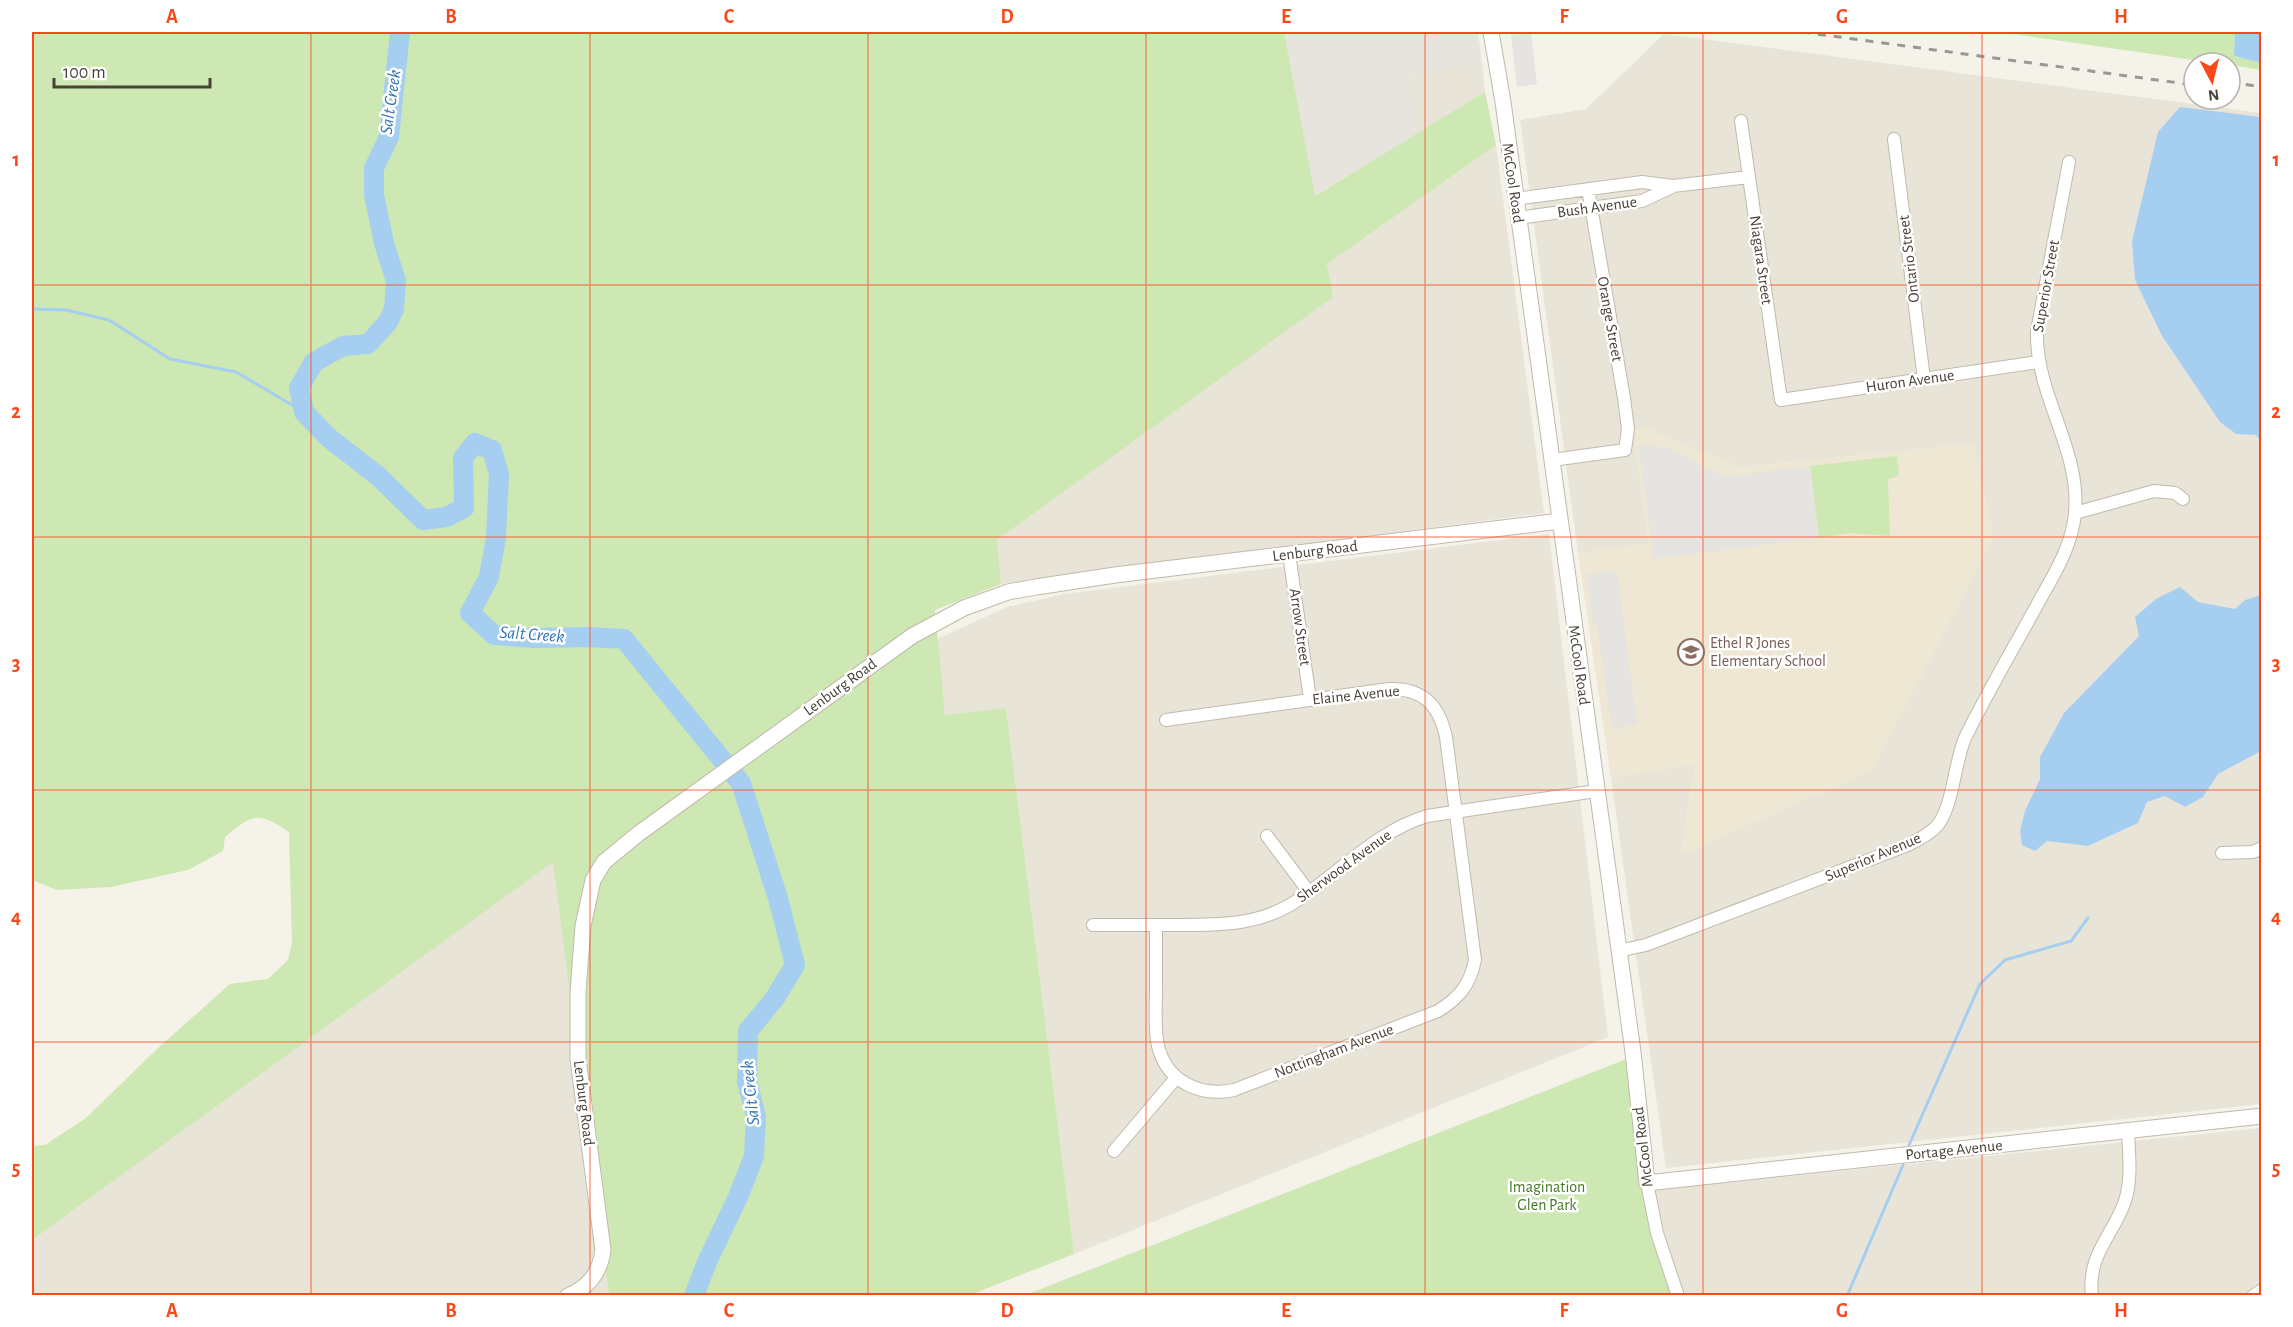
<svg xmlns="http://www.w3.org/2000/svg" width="2293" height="1327" font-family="'Alegreya Sans',sans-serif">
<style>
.residential{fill:#e8e4d7}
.industrial{fill:#e7e3dd}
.education{fill:#ede7d3}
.green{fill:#cde8b2}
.parking{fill:#e6e4e0}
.water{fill:#a6cef0}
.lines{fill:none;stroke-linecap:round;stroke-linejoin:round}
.stream{stroke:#a6cef0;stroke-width:3}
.river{stroke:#a6cef0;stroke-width:20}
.minor-casing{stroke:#c0baab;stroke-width:14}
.tertiary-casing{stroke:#c0baab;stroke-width:17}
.minor{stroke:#fff;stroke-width:12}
.tertiary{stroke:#fff;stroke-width:15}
.rail{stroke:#989898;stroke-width:3;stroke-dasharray:8 8;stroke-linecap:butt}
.grid{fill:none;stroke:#f9491b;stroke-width:1.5;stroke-opacity:0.55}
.labels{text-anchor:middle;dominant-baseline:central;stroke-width:5;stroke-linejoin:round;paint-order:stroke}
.street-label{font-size:16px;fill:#484237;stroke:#fff}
.education-label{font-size:16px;fill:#785e54;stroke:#fff;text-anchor:start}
.park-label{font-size:16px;fill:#447a2a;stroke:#fff}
.water-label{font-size:18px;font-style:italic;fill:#3075b5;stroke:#fff}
.neatline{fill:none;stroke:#f9491b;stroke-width:2}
.grid-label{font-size:20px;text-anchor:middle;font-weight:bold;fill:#f9491b}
</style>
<rect width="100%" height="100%" fill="#f4f2e9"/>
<path class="residential" d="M 1664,34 L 2261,113 L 2261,117 L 2180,108 L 2135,280 L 2162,336 L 2220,422 L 2236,434 L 2256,435 L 2261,442 L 2261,595 L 2245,600 L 2235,610 L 2198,602 L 2139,636 L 2064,713 L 2040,757 L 2040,779 L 2025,811 L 2047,841 L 2088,846 L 2138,823 L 2147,802 L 2165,796 L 2203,797 L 2217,774 L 2261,751 L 2261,1104 L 1666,1168 L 1611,778 L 1695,764 L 1681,854 L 1974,444 L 1741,467 L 1647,429 L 1633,430 L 1649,544 L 1578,553 L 1520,120 L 1586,109 Z
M 1482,63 L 1485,92 L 1416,135 L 1409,74 Z
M 1496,145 L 1544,513 L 1001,584 L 997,540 L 1332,297 L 1327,264 Z
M 1549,534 L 1608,1037 L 1074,1254 L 1006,708 L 945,716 L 937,639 L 1007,607 L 1064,594 Z
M 554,861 L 609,1295 L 32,1295 L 32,1240 Z
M 2261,1128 L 2261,1295 L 1673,1295 L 1653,1238 L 1646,1191 Z"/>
<path class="industrial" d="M 1284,32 L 1478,32 L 1482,63 L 1409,74 L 1416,135 L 1314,196 Z"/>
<path class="education" d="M 1647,429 L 1742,467 L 1974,444 L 1994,537 L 1872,771 L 1681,855 L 1695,765 L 1611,778 L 1578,553 L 1649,544 L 1633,430 Z"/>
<path class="green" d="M 32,32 L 1284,32 L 1315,196 L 1485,92 L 1496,145 L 1327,264 L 1333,297 L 997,540 L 1001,584 L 935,610 L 945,715 L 1006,708 L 1074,1254 L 970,1295 L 609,1295 L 553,862 L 32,1240 L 32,1146 L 45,1145 L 86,1118 L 157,1049 L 230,984 L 268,979 L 288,960 L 292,943 L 289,832 C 258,811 252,814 225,837 L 223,851 L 188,870 L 111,887 L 57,890 L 32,880 Z
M 1999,32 L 2235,32 L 2234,56 L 2261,63 L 2261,70 L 2230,65 L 2230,63 L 2214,63 Z
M 1897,456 L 1899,476 L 1888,479 L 1890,536 L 1849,533 L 1819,538 L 1810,466 Z
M 1629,1058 L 1653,1238 L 1673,1295 L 1023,1296 Z"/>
<path class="parking" d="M 1531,32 L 1537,84 L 1517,87 L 1511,35 Z
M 1638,444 L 1657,446 L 1673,450 L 1724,477 L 1810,466 L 1819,538 L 1654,559 Z
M 1617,571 L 1637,724 L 1612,729 L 1597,624 L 1593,624 L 1586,574 Z"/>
<path class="water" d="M 2235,32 L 2261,32 L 2261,63 L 2234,56 Z
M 2180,107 L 2261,117 L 2261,442 L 2256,435 L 2236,434 L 2220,422 L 2162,336 L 2135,280 L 2132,241 L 2158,132 Z
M 2180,587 L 2198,602 L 2235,609 L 2245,600 L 2261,595 L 2261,751 L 2218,774 L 2203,797 L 2185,807 L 2165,796 L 2147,802 L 2138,823 L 2088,846 L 2047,841 L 2035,851 L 2022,845 L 2020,831 L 2025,811 L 2040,779 L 2040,757 L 2064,713 L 2139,636 L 2135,617 L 2156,599 Z"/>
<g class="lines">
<path class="stream" d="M 32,309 L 66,310 L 109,320 L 170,359 L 236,372 L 304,412
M 1909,1145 L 1980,984 L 2005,960 L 2071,941 L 2088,918
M 1847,1296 L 1903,1165"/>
<path class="river" d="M 400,32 L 389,137 L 374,168 L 374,195 L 384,243 L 396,281 L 394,309 L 388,322 L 368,344 L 343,346 L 314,362 L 299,388 L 304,412 L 329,438 L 378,476 L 423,520 L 446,517 L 464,508 L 463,458 L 475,443 L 492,450 L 499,474 L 496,538 L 489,577 L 470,613 L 494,635 L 533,638 L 589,637 L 624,639 L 741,783 L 778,898 L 795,965 L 775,998 L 748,1031 L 747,1081 L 756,1117 L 754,1156 L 738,1197 L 707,1262 L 694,1296"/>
<defs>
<path id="minor" d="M 1741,121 L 1781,400 L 2038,362
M 1894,139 L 1924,379
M 1515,199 L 1642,182 L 1673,186 L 1749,177
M 1518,218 L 1642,201 L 1672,187
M 1552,460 L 1625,450 L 1628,429 L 1624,398 L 1588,189
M 2075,513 L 2154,491 L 2175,493 L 2183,499
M 1289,554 L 1310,699
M 1267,836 L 1309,892
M 2222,853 L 2253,852 L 2262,848
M 1093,925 C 1120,925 1148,925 1175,925 C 1215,925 1254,926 1290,905 C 1336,877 1374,832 1427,816 L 1596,791
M 1156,925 C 1156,947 1156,969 1156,990 C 1156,1009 1154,1028 1158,1046 C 1167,1082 1200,1097 1234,1090 L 1438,1011 C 1459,998 1470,985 1475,960 L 1446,737 C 1439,705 1423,688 1389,689 L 1166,720
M 1618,951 L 1646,945 L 1908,845 C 1918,840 1928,835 1935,828 C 1953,811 1954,763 1965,738 C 1987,693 2013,649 2037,605 C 2053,576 2072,547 2075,513 C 2081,449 2035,395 2037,331 L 2069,162
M 1114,1151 L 1176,1078
M 1647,1183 L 1657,1233 L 1678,1296
M 2092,1296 C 2087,1254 2113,1236 2125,1201 C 2132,1179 2129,1154 2128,1132
M 2253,1296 L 2262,1290"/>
<path id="tertiary" d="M 1491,32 L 1503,102 L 1633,1052 L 1647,1183 L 2262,1116
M 568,1296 C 589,1287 600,1273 603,1250 L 578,1059 L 578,992 L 583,926 L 593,880 L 604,862 L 638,834 L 912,636 L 964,608 L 1008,592 L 1036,587 L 1115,575 L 1560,521"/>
</defs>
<use href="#minor" class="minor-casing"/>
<use href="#tertiary" class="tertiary-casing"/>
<use href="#minor" class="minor"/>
<use href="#tertiary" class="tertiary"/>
<path class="rail" d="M 1802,32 L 2194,85
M 2230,82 L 2262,87"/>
</g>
<path class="grid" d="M 311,32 L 311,1296M 590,32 L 590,1296M 868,32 L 868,1296M 1146,32 L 1146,1296M 1425,32 L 1425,1296M 1703,32 L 1703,1296M 1982,32 L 1982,1296M 32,285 L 2262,285M 32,537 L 2262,537M 32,790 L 2262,790M 32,1042 L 2262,1042"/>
<defs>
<symbol id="school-ring" viewBox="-11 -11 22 22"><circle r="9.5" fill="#fff" stroke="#8d6e63" stroke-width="1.5"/><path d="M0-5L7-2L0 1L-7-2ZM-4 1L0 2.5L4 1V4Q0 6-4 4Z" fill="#8d6e63"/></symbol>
</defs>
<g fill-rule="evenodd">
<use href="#school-ring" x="1676" y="637" width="30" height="30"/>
</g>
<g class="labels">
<g class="street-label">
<text transform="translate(1513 183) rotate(82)">McCool Road</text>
<text transform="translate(1597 207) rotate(-8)">Bush Avenue</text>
<text transform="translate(1909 259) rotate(-97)">Ontario Street</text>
<text transform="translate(1761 260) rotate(82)">Niagara Street</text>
<text transform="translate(2046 286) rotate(-80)">Superior Street</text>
<text transform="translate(1610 319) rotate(80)">Orange Street</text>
<text transform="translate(1910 381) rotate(-8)">Huron Avenue</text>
<text transform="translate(1315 551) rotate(-7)">Lenburg Road</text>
<text transform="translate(1300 627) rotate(82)">Arrow Street</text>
<text transform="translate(1579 665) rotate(82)">McCool Road</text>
<text transform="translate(840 687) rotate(-36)">Lenburg Road</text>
<text transform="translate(1356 695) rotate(-6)">Elaine Avenue</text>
<text transform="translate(1873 857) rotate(-23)">Superior Avenue</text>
<text transform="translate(1344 866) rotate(-36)">Sherwood Avenue</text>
<text transform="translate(1334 1051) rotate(-21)">Nottingham Avenue</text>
<text transform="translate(584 1103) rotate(83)">Lenburg Road</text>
<text transform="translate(1643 1147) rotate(-97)">McCool Road</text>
<text transform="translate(1954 1150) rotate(-6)">Portage Avenue</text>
</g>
<g class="education-label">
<text x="1710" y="643">Ethel R Jones<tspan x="1710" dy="18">Elementary School</tspan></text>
</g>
<g class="park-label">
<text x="1547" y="1187">Imagination<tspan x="1547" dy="18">Glen Park</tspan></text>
</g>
<g class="water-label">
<text transform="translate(391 102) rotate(-82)">Salt Creek</text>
<text transform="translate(532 635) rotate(4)">Salt Creek</text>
<text transform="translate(751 1093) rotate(-96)">Salt Creek</text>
</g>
</g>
<rect width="2293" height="1327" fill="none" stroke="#ffffff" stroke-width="66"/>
<g transform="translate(2212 81) rotate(173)"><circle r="28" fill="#ffffff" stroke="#b6b3af" stroke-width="1.5"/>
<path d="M0-4.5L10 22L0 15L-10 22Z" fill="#f9491b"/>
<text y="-9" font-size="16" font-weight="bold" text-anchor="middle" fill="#484237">N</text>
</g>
<path d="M54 78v9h156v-9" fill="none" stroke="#484237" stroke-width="3"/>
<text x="63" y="78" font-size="18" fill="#484237" stroke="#ffffff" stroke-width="4.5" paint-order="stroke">100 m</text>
<rect x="33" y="33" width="2227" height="1261" class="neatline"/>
<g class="grid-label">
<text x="172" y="23">A</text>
<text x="451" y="23">B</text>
<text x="729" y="23">C</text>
<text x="1007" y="23">D</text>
<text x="1286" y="23">E</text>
<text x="1564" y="23">F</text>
<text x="1842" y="23">G</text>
<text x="2121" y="23">H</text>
<text x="16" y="166">1</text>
<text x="2276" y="166">1</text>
<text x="16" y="418">2</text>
<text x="2276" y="418">2</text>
<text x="16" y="670">3</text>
<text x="2276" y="670">3</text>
<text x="16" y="923">4</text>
<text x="2276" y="923">4</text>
<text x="16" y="1175">5</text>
<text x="2276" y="1175">5</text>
<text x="172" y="1317">A</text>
<text x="451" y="1317">B</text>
<text x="729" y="1317">C</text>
<text x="1007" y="1317">D</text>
<text x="1286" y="1317">E</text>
<text x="1564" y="1317">F</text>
<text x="1842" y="1317">G</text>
<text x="2121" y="1317">H</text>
</g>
</svg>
